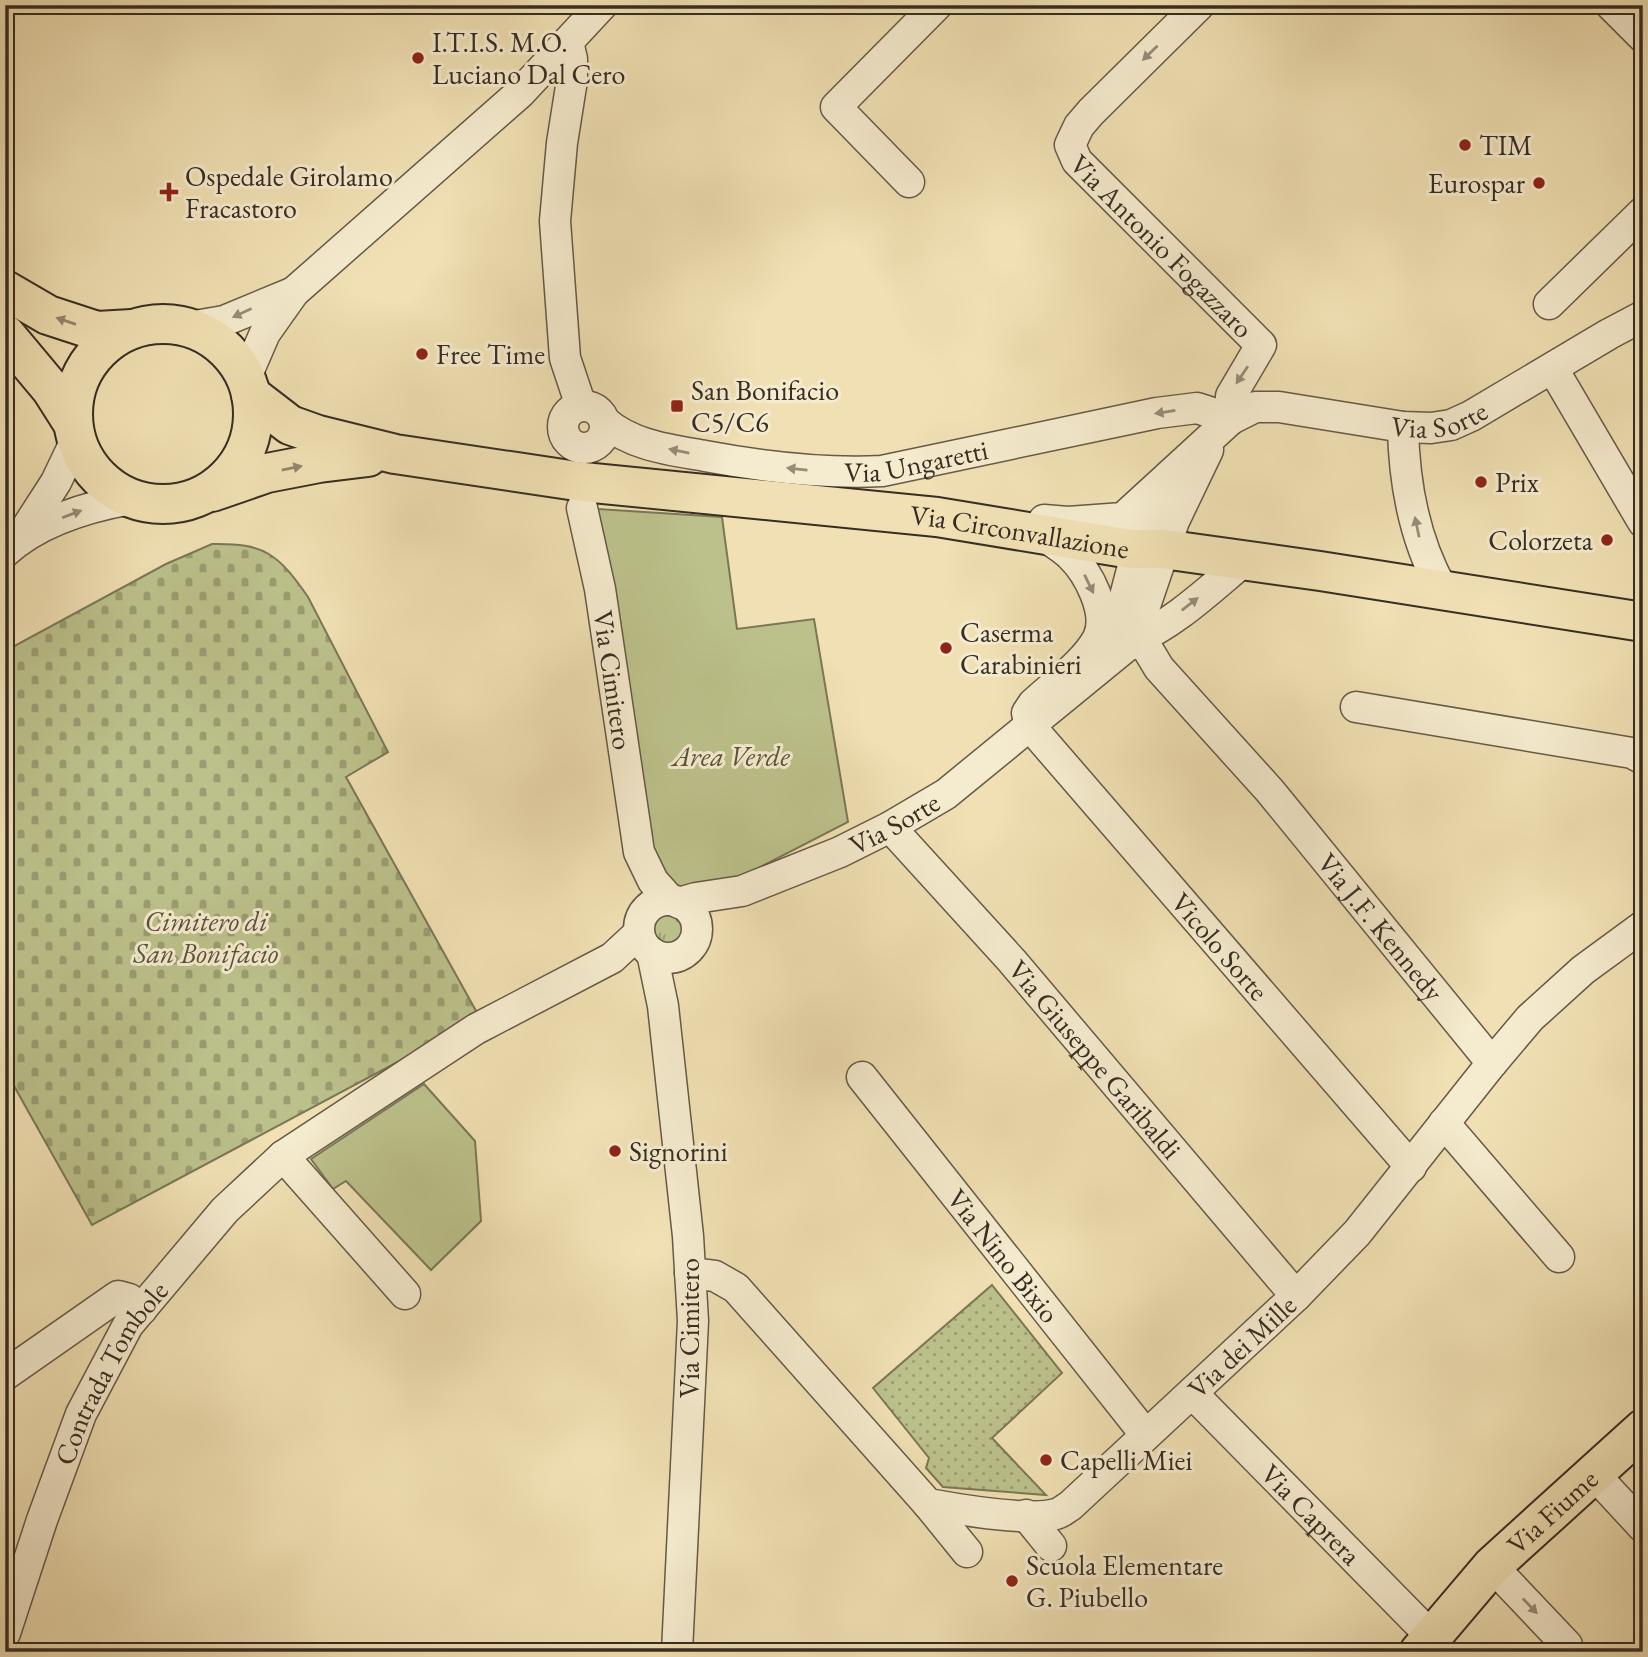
<svg xmlns="http://www.w3.org/2000/svg" width="1648" height="1657" font-family="'EB Garamond',serif">
<style>
.grass{fill:url(#grass-tufts);stroke:#7a7758;stroke-width:2}
.cemetery{fill:url(#cemetery-stones);stroke:#7a7758;stroke-width:2}
.park{fill:#bcc18b;stroke:#7a7758;stroke-width:2}
.garden{fill:url(#garden-dots);stroke:#7a7758;stroke-width:2}
.lines{fill:none;stroke-linecap:round;stroke-linejoin:round}
.minor-casing{stroke:#655a48;stroke-width:33}
.major-casing{stroke:#372d24;stroke-width:42}
.minor{stroke:#f5ebce;stroke-width:30}
.major{stroke:#f0e0b3;stroke-width:38}
.oneway{fill:#968c79}
.oneway2{fill:#94866c}
.poi-dot{fill:#8f2418;stroke:#f5ebce;stroke-width:2.5}
.labels{text-anchor:middle;dominant-baseline:central;stroke-width:6;stroke-linejoin:round;paint-order:stroke}
.poi-label{font-size:28px;fill:#372d24;stroke:#f5ebce;text-anchor:start}
.street-label{font-size:28px;fill:#372d24;stroke:#f5ebce}
.park-label{font-size:28px;font-style:italic;fill:#58523e;stroke:#f5ebce}
</style>
<defs>
<pattern id="grass-tufts" width="24" height="20" patternUnits="userSpaceOnUse" patternTransform="scale(1.75)"><rect width="24" height="20" fill="#bcc18b"/><path d="M3 7l-1-3M5 7V3M7 7l1-3M15 17l-1-3M17 17v-4M19 17l1-3" fill="none" stroke="#9a9d71"/></pattern>
<pattern id="cemetery-stones" width="16" height="16" patternUnits="userSpaceOnUse" patternTransform="scale(1.75)"><rect width="16" height="16" fill="#bcc18b"/><path d="M2 7V4a2 2 0 0 1 4 0v3zM10 15v-3a2 2 0 0 1 4 0v3z" fill="#9a9d71"/></pattern>
<pattern id="garden-dots" width="8" height="8" patternUnits="userSpaceOnUse" patternTransform="scale(1.75)"><rect width="8" height="8" fill="#bcc18b"/><path d="M2 2h.1M6 6h.1" fill="none" stroke="#9a9d71" stroke-width="1.8" stroke-linecap="round"/></pattern>
</defs>
<rect width="100%" height="100%" fill="#f0e0b3"/>
<filter id="stains"><feTurbulence type="fractalNoise" baseFrequency=".00286" numOctaves="4"/><feColorMatrix values="0 0 0 0 .2 0 0 0 0 .09 0 0 0 0 .02 0 0 0 .5 -.17"/></filter>
<radialGradient id="worn" r=".72"><stop offset=".6" stop-color="#630" stop-opacity="0"/><stop offset="1" stop-color="#630" stop-opacity=".3"/></radialGradient>
<path class="grass" d="M652 929a16 16 0 1 1 32 0a16 16 0 1 1-32 0Z"/>
<path class="cemetery" d="M 212,544 C 265,543 278,554 308,597 L 388,752 L 346,777 L 480,1018 L 92,1225 L 5,1070 L 5,651 L 166,564 Z"/>
<path class="park" d="M 582,508 L 722,517 L 737,629 L 814,619 L 848,822 L 727,884 L 665,888 L 630,782 Z
M 424,1084 L 475,1141 L 481,1221 L 431,1270 L 346,1181 L 333,1189 L 311,1159 Z"/>
<path class="garden" d="M 992,1285 L 1062,1373 L 992,1438 L 1046,1495 L 943,1487 L 926,1468 L 929,1458 L 873,1388 Z"/>
<g class="lines">
<defs>
<g id="minor">
<path id="s1" d="M 1199,5 L 1091,112 L 1079,126 L 1070,145 L 1077,161 L 1261,345 L 1231,396 L 1231,419"/>
<path d="M 1611,5 L 1643,37"/>
<path d="M 568,42 L 572,59 L 572,80 L 562,143 L 555,221 L 565,358 L 581,406"/>
<path d="M 909,182 L 836,107 L 937,5"/>
<path d="M 1549,304 L 1643,212"/>
<path d="M 189,327 L 224,321 L 294,292"/>
<path d="M 1553,369 L 1643,522"/>
<path d="M 246,377 L 265,333 L 294,292 L 520,93 L 602,5"/>
<circle cx="584" cy="427" r="21"/>
<path id="s2" d="M 605,422 C 633,446 671,450 705,456 C 764,467 822,474 882,471 L 1157,413 L 1197,408 L 1231,419"/>
<path d="M 1403,427 C 1404,483 1415,541 1442,589"/>
<path id="s3" d="M 1170,476 L 1131,549 L 1133,566 L 1118,623 L 1119,633 L 1147,648 L 1159,668 L 1270,791 L 1492,1063 L 1530,1018 L 1583,970 L 1643,926"/>
<path id="s4" d="M 582,508 L 600,589 L 639,852 L 653,881 L 670,900"/>
<path id="s5" d="M 1044,520 L 1068,522 L 1123,518 L 1231,419 L 1255,407 L 1279,407 L 1403,427 L 1431,428 L 1451,425 L 1471,416 L 1609,334 L 1643,316"/>
<path id="s6" d="M 1043,535 C 1052,542 1062,547 1070,555 C 1088,572 1110,613 1098,638 C 1086,662 1052,686 1033,704 L 1027,713 L 1030,726 L 1411,1167"/>
<path d="M 18,541 L 56,482 L 76,440"/>
<path d="M 5,552 C 39,521 86,507 131,499"/>
<path d="M 1133,641 L 1174,521 L 1208,450"/>
<path d="M 1356,707 L 1632,753 L 1643,759"/>
<path id="s7" d="M 890,827 L 1012,961 L 1296,1296"/>
<circle cx="668" cy="929" r="29"/>
<path id="s8" d="M 679,903 L 696,898 L 742,891 L 840,852 L 890,827 L 946,794 L 1133,641 C 1174,624 1210,589 1244,561"/>
<path d="M 652,953 L 663,1006 L 688,1236 L 693,1321 L 677,1652"/>
<path id="s9" d="M 862,1077 L 1145,1434"/>
<path d="M 1444,1123 L 1559,1257"/>
<path d="M 283,1156 L 405,1294"/>
<path id="s10" d="M 690,1273 L 715,1276 L 736,1288 L 928,1504 C 957,1509 1029,1522 1056,1514 C 1061,1513 1066,1508 1070,1506 L 1296,1296 L 1357,1233 L 1492,1063"/>
<path d="M 5,1375 L 118,1296 L 129,1299 L 142,1309"/>
<path id="s11" d="M 1192,1393 L 1431,1636"/>
<path d="M 1593,1473 L 1643,1527"/>
<path d="M 928,1504 L 967,1552"/>
<path d="M 1026,1515 L 1051,1546"/>
<path d="M 1492,1566 L 1567,1645"/>
<path id="s12" d="M 5,1633 L 42,1520 L 81,1414 L 128,1325 L 225,1210 L 283,1156 L 476,1029 L 612,958 L 639,933"/>
</g>
<g id="major">
<path d="M 5,290 L 48,315 L 97,331 L 132,329"/>
<circle cx="163" cy="414" r="90"/>
<path d="M 5,334 L 51,389 L 72,422"/>
<path id="s13" d="M 251,395 L 290,425 L 318,435 L 395,454 L 583,482 L 937,517 L 1131,549 L 1163,549 L 1320,571 L 1643,622"/>
<path d="M 212,492 L 267,473 L 319,463 L 368,457"/>
<path id="s14" d="M 1419,1652 L 1492,1566 L 1643,1429"/>
</g>
</defs>
<use href="#minor" class="minor-casing"/>
<use href="#major" class="major-casing"/>
<use href="#minor" class="minor"/>
<use href="#major" class="major"/>
</g>
<defs><path id="oneway-solid" d="M-6-.8H1V-3.2L6.5 0L1 3.2V.8H-6Z" transform="scale(1.75)"/></defs>
<g class="oneway">
<use href="#oneway-solid" transform="translate(1150 53) rotate(136)"/>
<use href="#oneway-solid" transform="translate(242 313) rotate(155)"/>
<use href="#oneway-solid" transform="translate(1242 375) rotate(124)"/>
<use href="#oneway-solid" transform="translate(1165 412) rotate(171)"/>
<use href="#oneway-solid" transform="translate(679 451) rotate(-169)"/>
<use href="#oneway-solid" transform="translate(797 469) rotate(-174)"/>
<use href="#oneway-solid" transform="translate(72 514) rotate(-21)"/>
<use href="#oneway-solid" transform="translate(1417 527) rotate(-102)"/>
<use href="#oneway-solid" transform="translate(1089 584) rotate(64)"/>
<use href="#oneway-solid" transform="translate(1190 604) rotate(-38)"/>
<use href="#oneway-solid" transform="translate(1530 1606) rotate(46)"/>
</g>
<g class="oneway2">
<use href="#oneway-solid" transform="translate(66 321) rotate(-161)"/>
<use href="#oneway-solid" transform="translate(292 468) rotate(-12)"/>
</g>
<g class="poi-dot">
<circle cx="418" cy="58" r="7"/>
<circle cx="1465" cy="145" r="7"/>
<circle cx="1539" cy="183" r="7"/>
<path d="M165.5 181.5h7v7h7v7h-7v7h-7v-7h-7v-7h7z"/>
<circle cx="422" cy="354" r="7"/>
<rect x="670" y="399" width="14" height="14" rx="3.5"/>
<circle cx="1481" cy="482" r="7"/>
<circle cx="1607" cy="540" r="7"/>
<circle cx="946" cy="648" r="7"/>
<circle cx="615" cy="1151" r="7"/>
<circle cx="1046" cy="1460" r="7"/>
<circle cx="1012" cy="1581" r="7"/>
</g>
<g class="labels">
<g class="poi-label">
<text x="432" y="42">I.T.I.S. M.O.<tspan x="432" dy="32">Luciano Dal Cero</tspan></text>
<text x="1479" y="145">TIM</text>
<text x="185" y="176">Ospedale Girolamo<tspan x="185" dy="32">Fracastoro</tspan></text>
<text x="1525" y="183" text-anchor="end">Eurospar</text>
<text x="436" y="354">Free Time</text>
<text x="691" y="390">San Bonifacio<tspan x="691" dy="32">C5/C6</tspan></text>
<text x="1495" y="482">Prix</text>
<text x="1593" y="540" text-anchor="end">Colorzeta</text>
<text x="960" y="632">Caserma<tspan x="960" dy="32">Carabinieri</tspan></text>
<text x="629" y="1151">Signorini</text>
<text x="1060" y="1460">Capelli Miei</text>
<text x="1026" y="1565">Scuola Elementare<tspan x="1026" dy="32">G. Piubello</tspan></text>
</g>
<g class="street-label">
<text stroke="none"><textPath href="#s1" startOffset="329">Via Antonio Fogazzaro</textPath></text>
<text stroke="none"><textPath href="#s5" startOffset="439">Via Sorte</textPath></text>
<text stroke="none"><textPath href="#s2" startOffset="320">Via Ungaretti</textPath></text>
<text stroke="none"><textPath href="#s13" startOffset="788">Via Circonvallazione</textPath></text>
<text stroke="none"><textPath href="#s4" startOffset="175">Via Cimitero</textPath></text>
<text stroke="none"><textPath href="#s8" startOffset="231">Via Sorte</textPath></text>
<text stroke="none"><textPath href="#s3" startOffset="565">Via J.F. Kennedy</textPath></text>
<text stroke="none"><textPath href="#s6" startOffset="534">Vicolo Sorte</textPath></text>
<text stroke="none"><textPath href="#s7" startOffset="310">Via Giuseppe Garibaldi</textPath></text>
<text stroke="none"><textPath href="#s9" startOffset="228">Via Nino Bixio</textPath></text>
<text transform="translate(689 1328) rotate(-90)">Via Cimitero</text>
<text stroke="none"><textPath href="#s10" startOffset="718">Via dei Mille</textPath></text>
<text stroke="none"><textPath href="#s12" startOffset="282">Contrada Tombole</textPath></text>
<text stroke="none"><textPath href="#s14" startOffset="194">Via Fiume</textPath></text>
<text stroke="none"><textPath href="#s11" startOffset="170">Via Caprera</textPath></text>
</g>
<g class="park-label">
<text x="731" y="756">Area Verde</text>
<text x="206" y="921">Cimitero di<tspan x="206" dy="32">San Bonifacio</tspan></text>
</g>
</g>
<rect width="1648" height="1657" fill="none" stroke="#f0e0b3" stroke-width="28"/>
<rect x="7" y="7" width="1634" height="1643" fill="none" stroke="#372d24" stroke-width="3.5"/>
<rect x="14" y="14" width="1620" height="1629" fill="none" stroke="#372d24" stroke-width="2"/>
<rect width="100%" height="100%" filter="url(#stains)"/>
<rect width="100%" height="100%" fill="url(#worn)"/>
</svg>
